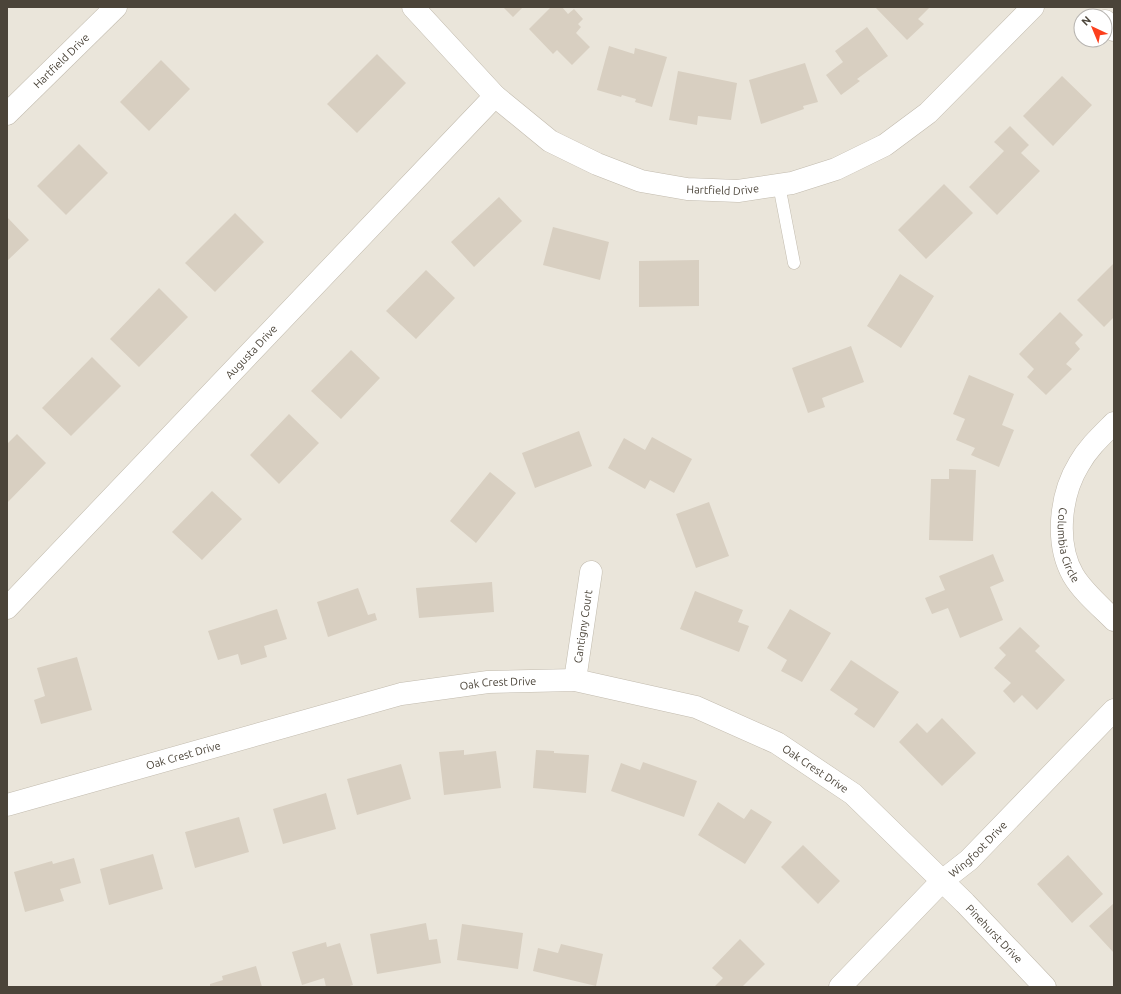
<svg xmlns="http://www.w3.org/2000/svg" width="1121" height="994" font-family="Ubuntu,sans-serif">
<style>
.residential{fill:#eae5da;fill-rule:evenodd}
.building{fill:#d8cfc1}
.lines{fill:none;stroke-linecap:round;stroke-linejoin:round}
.lane-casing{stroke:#c2bbae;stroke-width:13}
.street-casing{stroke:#c2bbae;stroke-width:23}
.lane{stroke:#fff;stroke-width:12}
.street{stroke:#fff;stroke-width:22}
.labels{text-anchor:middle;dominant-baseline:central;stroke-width:3.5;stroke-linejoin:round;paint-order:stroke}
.street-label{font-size:11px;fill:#4b4439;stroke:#fff}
</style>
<rect width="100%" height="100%" fill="#f6f3ec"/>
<path class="residential" d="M 7,7 L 1114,7 L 1114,987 L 7,987 ZM 1081,16 L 1105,16 L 1105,40 L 1081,40 Z"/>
<path class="building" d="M 503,7 L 523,7 L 513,17 Z
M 551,7 L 562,7 L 568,14 L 574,9 L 583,19 L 578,24 L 581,27 L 576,33 L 590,47 L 572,65 L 557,50 L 553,54 L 529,29 Z
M 875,7 L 930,7 L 918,19 L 924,24 L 907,40 Z
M 867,27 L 888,56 L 857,79 L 860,81 L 841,95 L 826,75 L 843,62 L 835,51 Z
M 609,46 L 634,54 L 635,48 L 667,57 L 652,107 L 635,102 L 636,99 L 622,95 L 621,97 L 597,90 Z
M 377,54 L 406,83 L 357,133 L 327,104 Z
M 161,60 L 190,89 L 149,131 L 120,102 Z
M 805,63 L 818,102 L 803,106 L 804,109 L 761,124 L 749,80 Z
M 678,71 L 737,83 L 731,120 L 698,116 L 697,125 L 669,120 Z
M 1062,76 L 1092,105 L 1053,146 L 1023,116 Z
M 1010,126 L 1029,145 L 1021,153 L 1040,171 L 997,215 L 969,187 L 1004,151 L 994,142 Z
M 79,144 L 108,173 L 66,215 L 37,186 Z
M 944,184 L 973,213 L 926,259 L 898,230 Z
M 499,197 L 522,221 L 474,267 L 451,242 Z
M 235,213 L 264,242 L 215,292 L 185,263 Z
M 7,217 L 29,240 L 7,261 Z
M 553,227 L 609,242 L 600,280 L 543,265 Z
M 699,260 L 699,306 L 639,307 L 639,261 Z
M 1114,263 L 1114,317 L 1104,327 L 1077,300 Z
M 426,270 L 455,298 L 416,339 L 386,311 Z
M 900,274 L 934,296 L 901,348 L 867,326 Z
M 159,288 L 188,317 L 139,367 L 110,339 Z
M 1060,312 L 1083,335 L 1075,343 L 1080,349 L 1066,364 L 1072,369 L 1046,395 L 1027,377 L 1034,369 L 1019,354 Z
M 851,346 L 864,382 L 822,398 L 825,407 L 808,413 L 792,368 Z
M 351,350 L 380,378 L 341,419 L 311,391 Z
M 92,357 L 121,386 L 71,436 L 42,408 Z
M 969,375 L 1014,394 L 1002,425 L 1014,430 L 999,467 L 971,455 L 975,448 L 956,440 L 965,419 L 953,414 Z
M 289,414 L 319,443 L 279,484 L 250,455 Z
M 579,431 L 592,466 L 535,488 L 522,453 Z
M 17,434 L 46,463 L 7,503 L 7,444 Z
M 652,437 L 692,459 L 674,493 L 650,480 L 645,489 L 608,468 L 624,438 L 645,450 Z
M 949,469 L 976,470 L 973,541 L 929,540 L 931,479 L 949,479 Z
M 490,472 L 516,493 L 476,543 L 450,521 Z
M 212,491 L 242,519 L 202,560 L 172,532 Z
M 709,502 L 729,556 L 696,568 L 676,514 Z
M 993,554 L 1004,581 L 990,587 L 1003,620 L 960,638 L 948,608 L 932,614 L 925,598 L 945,590 L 939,576 Z
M 492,582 L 494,612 L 419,618 L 416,588 Z
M 358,588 L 368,615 L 375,613 L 377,620 L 328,637 L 317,602 Z
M 695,591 L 743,610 L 738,622 L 749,626 L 739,652 L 680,629 Z
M 277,609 L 287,639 L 264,646 L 267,657 L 241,665 L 238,654 L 218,660 L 208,631 Z
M 790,609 L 831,633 L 802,682 L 781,671 L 787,660 L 767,648 Z
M 1020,627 L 1040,646 L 1035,651 L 1065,680 L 1037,710 L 1022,695 L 1014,703 L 1003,691 L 1011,683 L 994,668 L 1006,655 L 999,648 Z
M 77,657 L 92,710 L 41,724 L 34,700 L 45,696 L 37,668 Z
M 851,660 L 899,692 L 874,728 L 854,714 L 858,709 L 830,690 Z
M 942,718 L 976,753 L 942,786 L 899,742 L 917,723 L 927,733 Z
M 464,750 L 464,755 L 496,751 L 501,788 L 444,795 L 439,752 Z
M 536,750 L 554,751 L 554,753 L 589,755 L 586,793 L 533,788 Z
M 643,762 L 697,781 L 684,817 L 611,791 L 621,763 L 640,770 Z
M 401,764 L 411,799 L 357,815 L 347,779 Z
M 326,793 L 336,829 L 283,844 L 273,809 Z
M 718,802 L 744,819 L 751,809 L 772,822 L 745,864 L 698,835 Z
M 239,817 L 249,852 L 195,868 L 185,832 Z
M 803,845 L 840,881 L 818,904 L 781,867 Z
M 153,854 L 163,889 L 109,905 L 100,869 Z
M 1068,855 L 1103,894 L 1072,923 L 1037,884 Z
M 74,858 L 81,883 L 60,889 L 64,901 L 25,912 L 14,872 L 52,861 L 53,864 Z
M 1114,903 L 1114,953 L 1089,926 Z
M 426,923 L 429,940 L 437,939 L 441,963 L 377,974 L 370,934 Z
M 462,924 L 523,933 L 518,969 L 457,960 Z
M 740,939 L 765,964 L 742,987 L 714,987 L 723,978 L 712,968 Z
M 326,942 L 327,947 L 340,943 L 353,985 L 346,987 L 326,987 L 324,978 L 302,985 L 292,952 Z
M 561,944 L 603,954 L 596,986 L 533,971 L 538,948 L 558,953 Z
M 256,966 L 262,987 L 210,987 L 210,984 L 223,980 L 222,976 Z"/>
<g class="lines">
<defs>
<path id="lane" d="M 779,185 L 794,263"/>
<g id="street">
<path id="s1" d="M 413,7 L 495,96 L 550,141 L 597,164 L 641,181 L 687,189 L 738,191 L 792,183 L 836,169 L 885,145 L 928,113 L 1033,7"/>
<path d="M 1105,21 L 1114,30"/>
<path id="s2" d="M 7,114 L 116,7"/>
<path id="s3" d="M 1114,423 C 1101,436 1088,448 1079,464 C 1060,495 1055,543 1073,575 C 1083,592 1100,606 1114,620"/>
<path id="s4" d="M 7,608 L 495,96"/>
<path id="s5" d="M 575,680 L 591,572"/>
<path id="s6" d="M 7,805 L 401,694 L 488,682 L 575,680 L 696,707 L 777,743 L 853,794 L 965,903 L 1045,987"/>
<path id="s7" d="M 840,987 L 942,881 L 969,860 L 1114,710"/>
</g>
</defs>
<use href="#lane" class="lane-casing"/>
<use href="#street" class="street-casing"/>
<use href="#lane" class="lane"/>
<use href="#street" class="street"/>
</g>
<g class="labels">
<g class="street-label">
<text stroke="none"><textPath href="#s2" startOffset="76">Hartfield Drive</textPath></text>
<text stroke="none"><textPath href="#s1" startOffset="374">Hartfield Drive</textPath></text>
<text stroke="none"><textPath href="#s4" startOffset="354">Augusta Drive</textPath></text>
<text stroke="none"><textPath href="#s3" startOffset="139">Columbia Circle</textPath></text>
<text stroke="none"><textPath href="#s5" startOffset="54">Cantigny Court</textPath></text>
<text stroke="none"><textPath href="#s6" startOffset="507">Oak Crest Drive</textPath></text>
<text stroke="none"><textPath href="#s6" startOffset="183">Oak Crest Drive</textPath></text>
<text stroke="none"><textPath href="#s6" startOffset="843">Oak Crest Drive</textPath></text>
<text stroke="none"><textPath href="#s7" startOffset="195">Wingfoot Drive</textPath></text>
<text stroke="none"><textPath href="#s6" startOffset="1087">Pinehurst Drive</textPath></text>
</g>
</g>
<rect width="1121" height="994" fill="none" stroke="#4b4439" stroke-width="16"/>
<g transform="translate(1093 28) rotate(316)"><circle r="19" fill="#ffffff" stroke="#b7b4b0"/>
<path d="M0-3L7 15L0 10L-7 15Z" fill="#fc3f1d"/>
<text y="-6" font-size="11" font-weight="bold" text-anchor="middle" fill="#4b4439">N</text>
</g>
</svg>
